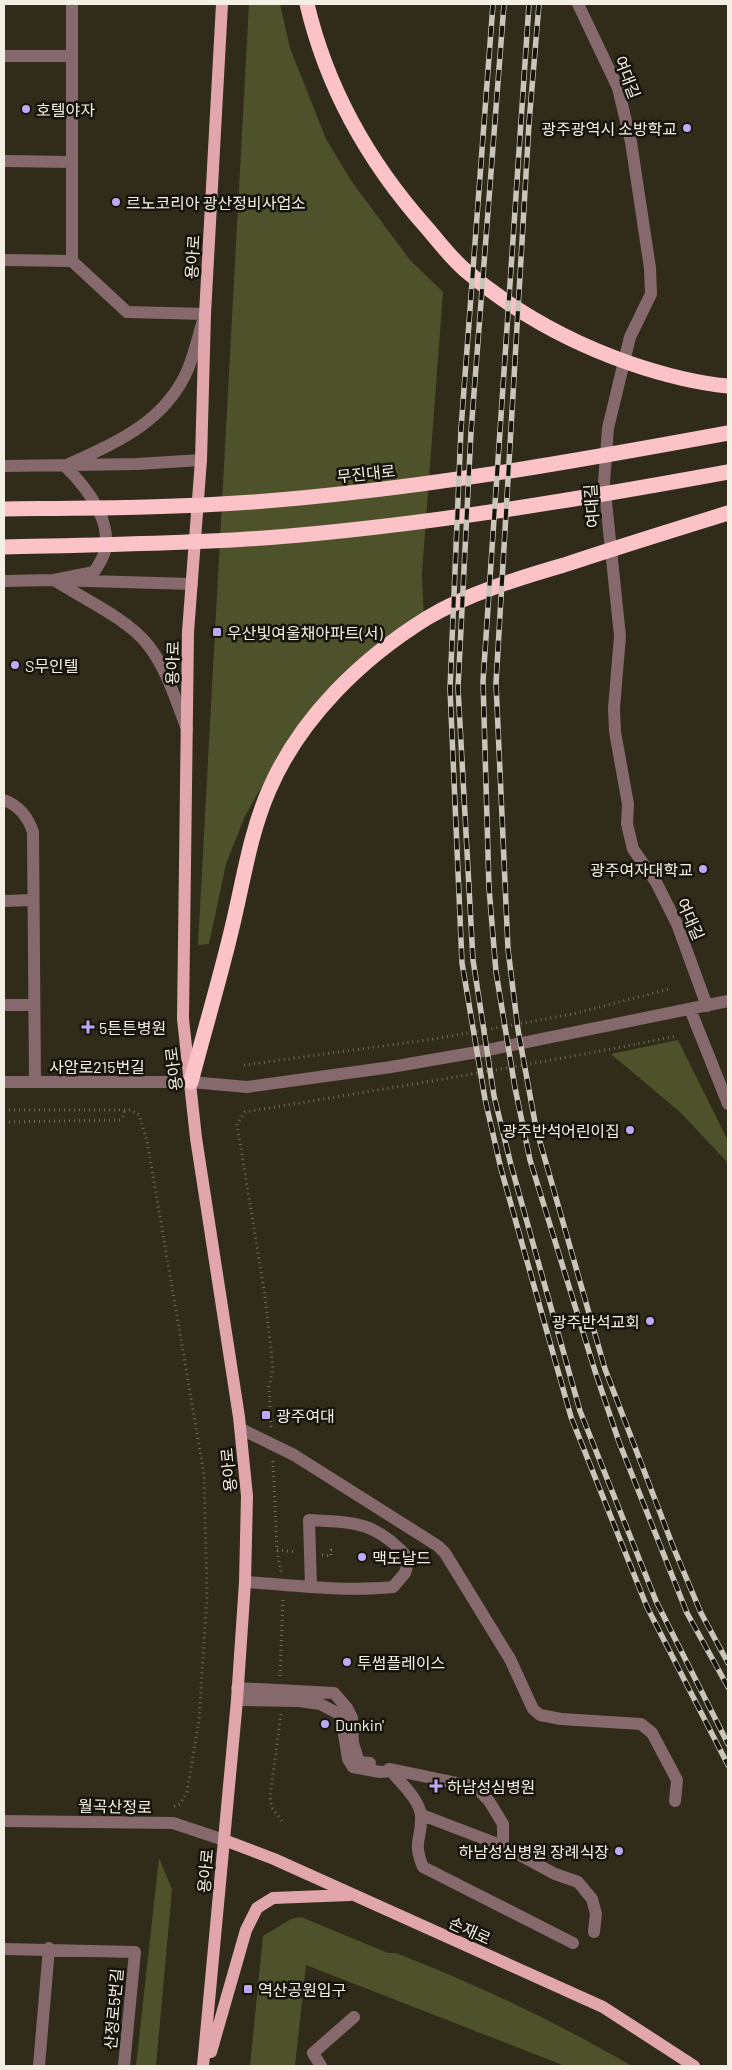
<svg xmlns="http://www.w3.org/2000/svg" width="732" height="2070" font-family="Barlow,'Noto Sans KR',sans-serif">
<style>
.green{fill:#4e522a}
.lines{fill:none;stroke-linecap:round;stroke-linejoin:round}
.path{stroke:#716c5d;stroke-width:3;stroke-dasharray:1 4;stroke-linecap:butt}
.minor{stroke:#86696c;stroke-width:12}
.major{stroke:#e0a6ac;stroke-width:12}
.highway{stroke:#fbc3c8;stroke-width:15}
.rail-casing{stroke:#c9c5b9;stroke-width:5.5}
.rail{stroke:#17140c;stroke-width:4;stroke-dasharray:11;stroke-linecap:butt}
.poi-dot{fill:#bcaaf6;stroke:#17140c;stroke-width:2}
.labels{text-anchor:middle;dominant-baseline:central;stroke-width:5;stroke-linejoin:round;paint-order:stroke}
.street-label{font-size:16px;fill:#f3efe4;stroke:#17140c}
.poi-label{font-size:16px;fill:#f3efe4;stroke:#17140c;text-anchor:start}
</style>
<rect width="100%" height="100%" fill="#312b1a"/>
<path class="green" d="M 249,4 L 280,4 L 290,48 L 326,139 L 352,182 L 410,260 L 443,292 L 422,573 L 424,623 L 386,649 L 274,765 L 245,816 L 226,864 L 209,944 L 198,945 Z
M 678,1040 L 728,1141 L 728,1163 L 681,1113 L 611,1054 Z
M 159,1858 L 172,1889 L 156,2066 L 136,2066 Z
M 301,1917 L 388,1953 L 396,1953 C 478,1985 556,2022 632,2066 L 565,2066 L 306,1965 L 295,2066 L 250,2066 L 263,1936 L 291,1919 Z"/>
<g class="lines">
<path class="path" d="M 244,1065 L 434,1039 L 573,1014 L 669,989
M 4,1110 L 131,1110 L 139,1115 L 147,1141 L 204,1474 L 207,1596 L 199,1720 L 187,1792 L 180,1804 L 173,1807
M 4,1122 L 120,1120 L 124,1115 L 124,1109
M 271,1427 L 269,1387 L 273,1369 L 265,1296 L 237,1124 L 245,1112 C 389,1088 534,1065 677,1036
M 273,1461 L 277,1550 L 281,1572
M 277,1550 L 296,1552
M 322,1555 L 331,1556 L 331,1550 L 336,1550
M 280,1676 L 283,1598
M 281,1714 L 270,1797 L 272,1808 L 282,1821"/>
<path class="minor" d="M 578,4 L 618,88 L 631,142 L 650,268 L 651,294 L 630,337 L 608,428 L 604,483 L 620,636 L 614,708 L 615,732 L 628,804 L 627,824 L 633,849 L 656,882 L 677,924 L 707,1006
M 4,56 L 72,56
M 4,161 L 71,162
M 4,260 L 72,261
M 4,466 L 137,464 L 201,460
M 54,580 L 94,572 C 98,566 103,558 105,551 C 112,519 86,487 65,466 C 115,443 165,423 188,369 C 195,352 199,332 205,314 L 127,312 L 72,261 L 72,4
M 54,580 C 82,598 128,619 148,645 C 167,669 176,701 187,729
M 4,581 L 54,580 L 192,584
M 4,800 C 20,806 28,817 33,832 L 35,1082
M 4,901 L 33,900
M 4,1005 L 34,1005
M 690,1009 L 728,1104
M 4,1082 L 191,1082 L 247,1087 L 391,1067 L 483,1051 L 728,1001
M 241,1429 L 294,1455 L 438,1546 L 445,1553 L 510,1659 L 533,1709 L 540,1715 L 561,1719 L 641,1724 L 652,1733 L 677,1780 L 675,1801
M 245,1582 C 294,1585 345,1592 393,1587 L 405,1573 L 409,1559 C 377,1522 355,1522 309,1520 L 311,1586
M 237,1688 L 334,1693 L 347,1708 L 352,1718 L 353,1743 L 359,1762 L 370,1763
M 237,1700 L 299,1701 L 320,1704 L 341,1715 L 348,1759 L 353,1767 L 380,1772 L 391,1771 C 401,1783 421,1801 421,1817 C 422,1840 412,1840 423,1867 L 573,1943
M 389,1769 L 476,1787 L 489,1801 L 503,1824 L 503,1846
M 422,1815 L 503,1846 L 555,1874 L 578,1882 L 592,1899 L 596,1914 L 594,1932
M 4,1821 L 173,1823 L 224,1840
M 4,1949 L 135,1952 L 124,2066
M 39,2066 L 49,1948
M 321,2066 L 313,2053 L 354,2017"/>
<path class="major" d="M 224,1840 L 274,1859 L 603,2007 L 694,2066
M 211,2052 L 246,1930 L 257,1908 L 273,1898 L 350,1895
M 203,2066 L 237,1700 L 245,1582 L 247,1496 L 239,1417 L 196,1138 L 183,1019 L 188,632 L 201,460 L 205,314 L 222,4"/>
<path class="highway" d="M 307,4 C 327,89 369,163 427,228 C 439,242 451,258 465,270 C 514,312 569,342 629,363 C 661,374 695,383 728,386
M 4,509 C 87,508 170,508 253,502 C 413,490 571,462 728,433
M 4,547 C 91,545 178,544 264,538 C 420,526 575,500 728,472
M 191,1082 C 204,1032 219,982 231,932 C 243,884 249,836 269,790 C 300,718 361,659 427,618 C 467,594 519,578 564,565 C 618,547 673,530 728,513"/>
<defs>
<path id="rail" d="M 493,4 L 461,429 L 450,689 L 462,963 L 485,1099 L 501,1169 L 571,1417 L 647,1607 L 728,1765
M 504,4 L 471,432 L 458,688 L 473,960 L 494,1096 L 511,1165 L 580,1411 L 656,1601 L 728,1744
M 529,4 L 483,681 L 489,888 L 496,972 L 515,1088 L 530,1160 L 595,1371 L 619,1442 L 687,1613 L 728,1687
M 539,4 L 529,123 L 496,683 L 508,949 L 518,1030 L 536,1128 L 605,1369 L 674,1549 L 701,1613 L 728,1663"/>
</defs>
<use href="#rail" class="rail-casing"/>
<use href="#rail" class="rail"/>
</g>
<g class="poi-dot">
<circle cx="26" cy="109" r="5"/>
<circle cx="687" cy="128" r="5"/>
<circle cx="116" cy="202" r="5"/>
<rect x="212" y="627" width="10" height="10" rx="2.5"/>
<circle cx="15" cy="665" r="5"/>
<circle cx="703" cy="869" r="5"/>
<path d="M85.5 1019.5h5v5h5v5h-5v5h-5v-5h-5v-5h5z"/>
<circle cx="630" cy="1130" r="5"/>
<circle cx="650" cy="1321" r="5"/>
<rect x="261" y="1410" width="10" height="10" rx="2.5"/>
<circle cx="362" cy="1557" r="5"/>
<circle cx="347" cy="1662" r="5"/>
<circle cx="325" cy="1724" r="5"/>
<path d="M433.5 1778.5h5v5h5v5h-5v5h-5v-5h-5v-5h5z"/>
<circle cx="619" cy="1851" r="5"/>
<rect x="243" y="1984" width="10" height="10" rx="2.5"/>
</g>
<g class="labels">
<g class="street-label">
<text transform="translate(628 77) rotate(69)">여대길</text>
<text transform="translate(192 257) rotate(-87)">용아로</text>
<text transform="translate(366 473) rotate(-6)">무진대로</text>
<text transform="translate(591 506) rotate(-94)">여대길</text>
<text transform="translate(172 663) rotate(-89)">용아로</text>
<text transform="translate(691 919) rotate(66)">여대길</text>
<text x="97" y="1066">사암로215번길</text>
<text transform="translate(173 1069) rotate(-97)">용아로</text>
<text transform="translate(228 1470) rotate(-95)">용아로</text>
<text transform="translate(115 1806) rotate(1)">월곡산정로</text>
<text transform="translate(205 1871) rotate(-85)">용아로</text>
<text transform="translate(470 1930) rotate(24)">손재로</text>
<text transform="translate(113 2009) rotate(-85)">산정로5번길</text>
</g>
<g class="poi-label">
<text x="36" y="109">호텔야자</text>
<text x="677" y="128" text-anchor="end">광주광역시 소방학교</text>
<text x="126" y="202">르노코리아 광산정비사업소</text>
<text x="227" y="632">우산빛여울채아파트(서)</text>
<text x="25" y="665">S무인텔</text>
<text x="693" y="869" text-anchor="end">광주여자대학교</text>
<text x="99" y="1027">5튼튼병원</text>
<text x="620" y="1130" text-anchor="end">광주반석어린이집</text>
<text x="640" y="1321" text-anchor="end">광주반석교회</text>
<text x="276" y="1415">광주여대</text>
<text x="372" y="1557">맥도날드</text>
<text x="357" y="1662">투썸플레이스</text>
<text x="335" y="1724">Dunkin'</text>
<text x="447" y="1786">하남성심병원</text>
<text x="609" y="1851" text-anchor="end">하남성심병원 장례식장</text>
<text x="258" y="1989">역산공원입구</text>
</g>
</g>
<rect width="732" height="2070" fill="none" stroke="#f3efe4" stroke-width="10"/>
</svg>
